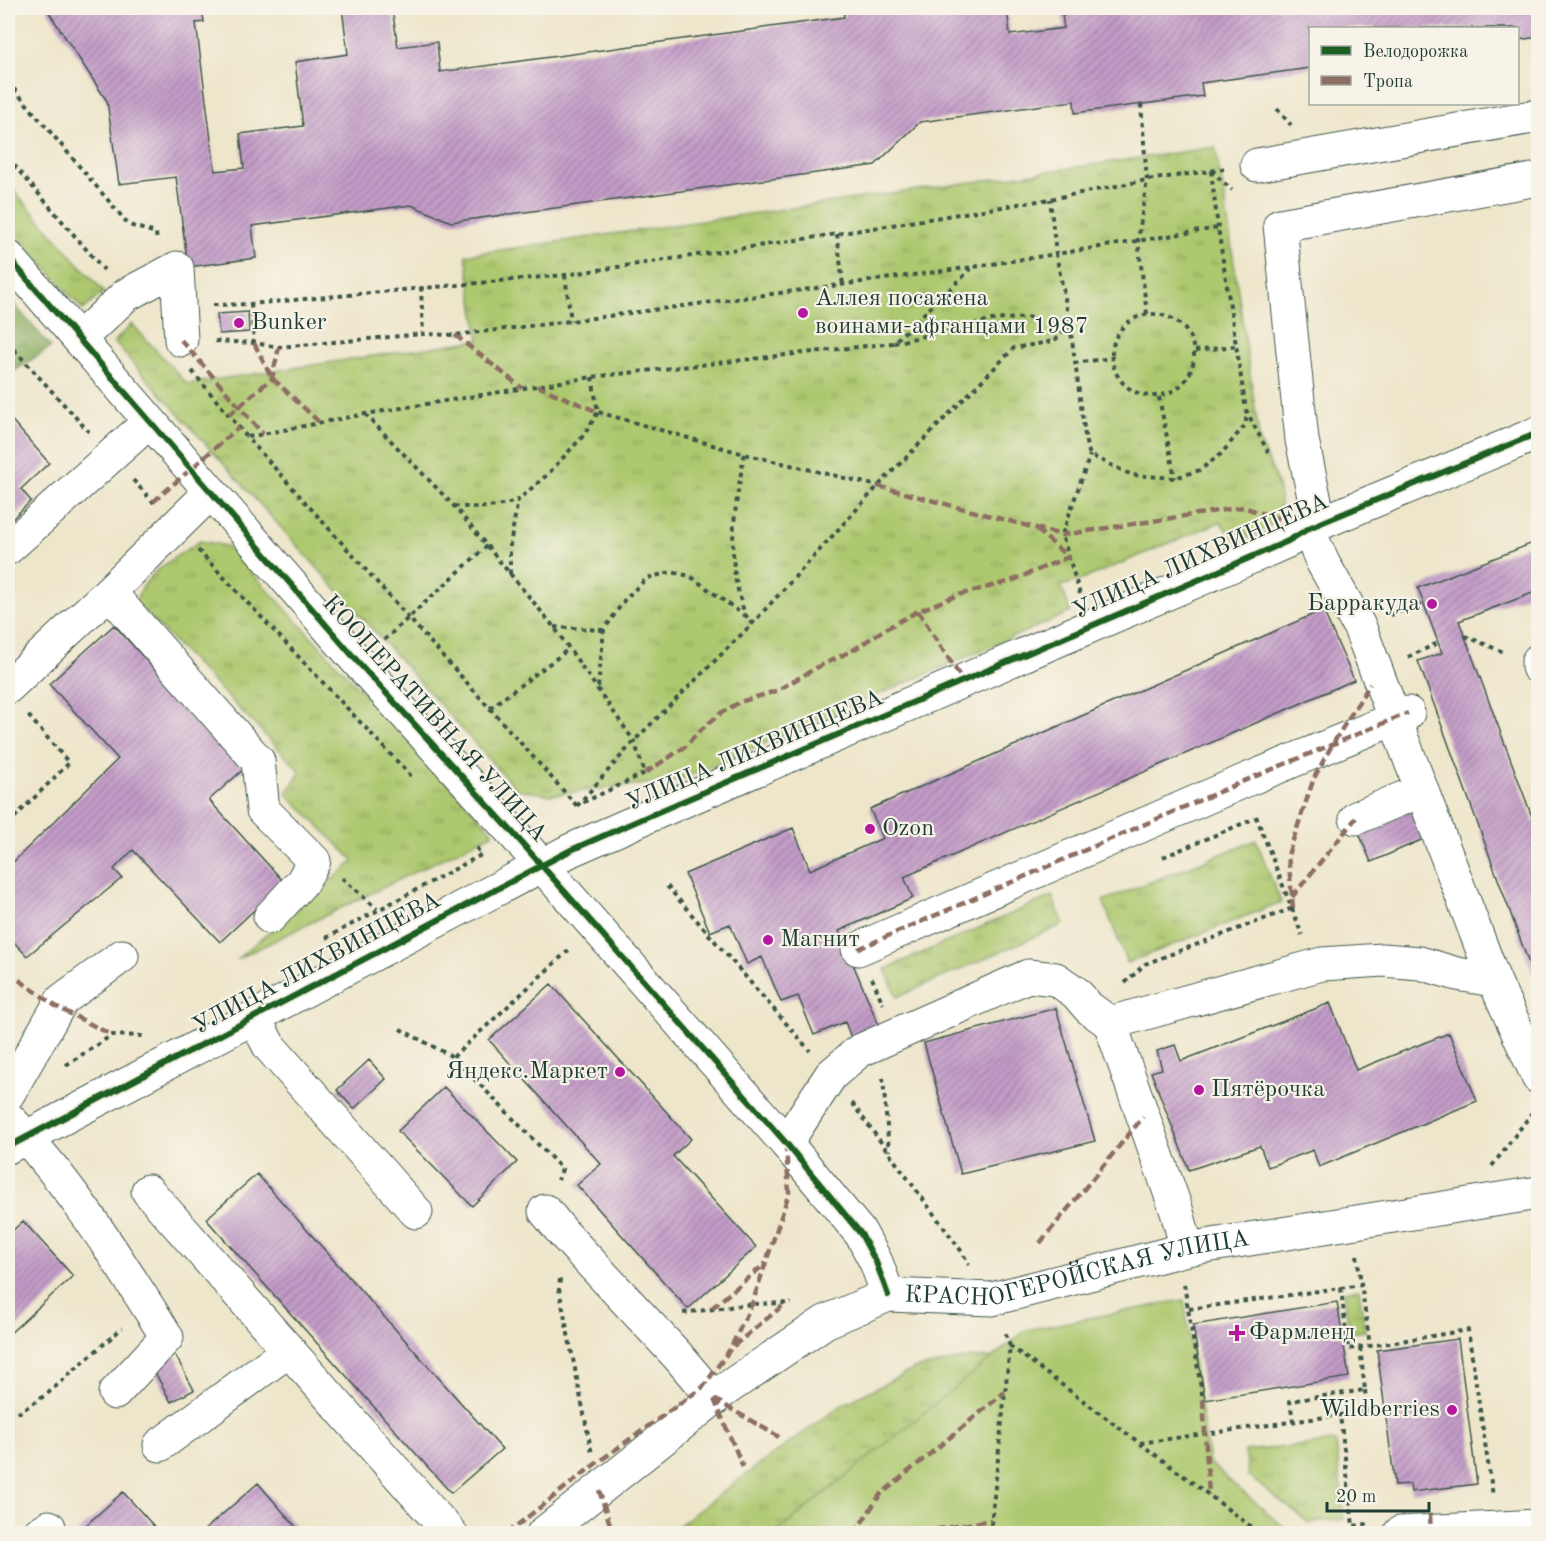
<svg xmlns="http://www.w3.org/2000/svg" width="1546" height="1541" font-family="'Old Standard TT',serif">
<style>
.grass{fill:url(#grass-tufts);stroke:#668251;stroke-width:1.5}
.forest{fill:url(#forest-crowns);stroke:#54744a;stroke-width:1.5}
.pitch{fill:#adc86e;stroke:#668251;stroke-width:1.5}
.building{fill:url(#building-hatch)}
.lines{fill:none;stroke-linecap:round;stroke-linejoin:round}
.minor-casing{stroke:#3e564a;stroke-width:35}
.path{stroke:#3e564a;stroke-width:4;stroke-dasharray:4.5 4.5;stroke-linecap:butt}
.minor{stroke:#fff;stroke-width:33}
.quiet{stroke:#8d6e63;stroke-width:4.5;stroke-dasharray:9 4.5;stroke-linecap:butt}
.cycleway-casing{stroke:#f7f3e8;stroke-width:10}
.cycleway{stroke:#1b5e20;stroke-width:6}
.poi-dot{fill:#b5179e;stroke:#f7f3e8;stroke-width:2}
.labels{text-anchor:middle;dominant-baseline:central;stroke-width:4.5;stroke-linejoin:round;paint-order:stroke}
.poi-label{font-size:24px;fill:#1f3d34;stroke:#f7f3e8;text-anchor:start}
.street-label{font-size:24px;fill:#1f3d34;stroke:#f7f3e8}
</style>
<defs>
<pattern id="grass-tufts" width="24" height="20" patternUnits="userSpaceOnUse" patternTransform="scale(1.5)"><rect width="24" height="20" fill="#adc86e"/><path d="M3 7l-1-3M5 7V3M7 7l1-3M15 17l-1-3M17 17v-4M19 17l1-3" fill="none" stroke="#8ca45b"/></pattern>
<pattern id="forest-crowns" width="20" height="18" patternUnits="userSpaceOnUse" patternTransform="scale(1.5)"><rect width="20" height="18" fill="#8aac61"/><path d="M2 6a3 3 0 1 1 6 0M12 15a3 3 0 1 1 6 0" fill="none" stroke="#708d51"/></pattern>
<pattern id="building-hatch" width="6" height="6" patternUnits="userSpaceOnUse" patternTransform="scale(1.5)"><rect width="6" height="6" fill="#c39cc8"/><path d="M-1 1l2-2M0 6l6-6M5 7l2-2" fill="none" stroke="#9e80a3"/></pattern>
</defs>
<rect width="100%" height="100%" fill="#f7f3e8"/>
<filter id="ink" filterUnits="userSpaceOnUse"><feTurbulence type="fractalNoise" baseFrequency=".0167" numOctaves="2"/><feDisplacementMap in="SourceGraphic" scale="12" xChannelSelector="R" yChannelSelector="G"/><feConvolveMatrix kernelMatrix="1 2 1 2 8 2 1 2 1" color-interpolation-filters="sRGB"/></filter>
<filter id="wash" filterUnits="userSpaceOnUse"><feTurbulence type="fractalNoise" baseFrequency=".008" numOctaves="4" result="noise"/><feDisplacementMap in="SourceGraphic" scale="24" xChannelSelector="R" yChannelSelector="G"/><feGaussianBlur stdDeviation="1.35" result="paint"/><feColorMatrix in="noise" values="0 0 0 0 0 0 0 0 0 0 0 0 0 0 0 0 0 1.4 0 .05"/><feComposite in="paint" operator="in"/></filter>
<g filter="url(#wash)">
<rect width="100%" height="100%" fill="#eee6ca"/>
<path class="grass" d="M 1215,147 L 1224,194 L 1260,443 C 1269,463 1293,506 1272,524 C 1263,532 1249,537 1238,542 L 1220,522 L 1081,580 L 1061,586 L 1071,612 L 679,780 L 550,795 L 516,789 L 114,342 L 132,324 L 187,384 L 479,340 L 466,255 Z
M 8,184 L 104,292 L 83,310 L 8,224 Z
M 200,541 L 227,546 L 494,833 L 237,959 L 354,861 L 286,793 L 301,772 L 135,602 C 149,569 172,560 200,541 Z
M 1256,840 L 1281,902 L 1127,963 L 1103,901 Z
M 1052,896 L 1064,924 L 897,997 L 885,969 Z
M 1359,1289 L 1365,1331 L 1349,1333 L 1344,1291 Z
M 995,1357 L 776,1533 L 669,1533 L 741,1478 L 842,1405 L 914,1369 L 969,1358 Z
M 1336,1442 L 1344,1519 L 1309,1523 L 1248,1476 L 1245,1451 Z"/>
<path class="forest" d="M 8,297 L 51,347 L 8,375 Z"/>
<path class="pitch" d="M 1184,1300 L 1209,1463 L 1291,1533 L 776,1533 L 1026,1330 Z"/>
<g id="blocks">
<path class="building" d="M 46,8 L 202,8 L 204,22 L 196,23 L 215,171 L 244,168 L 240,134 L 303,126 L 295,62 L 348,54 L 342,8 L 392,8 L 398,47 L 437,42 L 440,72 L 844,17 L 843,8 L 1007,8 L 1010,35 L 1064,28 L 1062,15 L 1111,8 L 1191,8 L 1191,10 L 1207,8 L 1538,8 L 1538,37 L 1518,40 L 1518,28 L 1310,28 L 1310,68 L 1201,83 L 1203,96 L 1075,113 L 1074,101 L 920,122 L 875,165 L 451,222 L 411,205 L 252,226 L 256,258 L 188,267 L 176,177 L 119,184 L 107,101 Z
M 248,312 L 249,332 L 219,334 L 217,314 Z
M 8,416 L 49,463 L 21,489 L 31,501 L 8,523 Z
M 1538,541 L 1538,591 L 1459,621 L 1538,833 L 1538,988 L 1418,661 L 1442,653 L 1418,588 Z
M 1323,610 L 1354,680 L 904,877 L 913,898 L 839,931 L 880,1028 L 852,1040 L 845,1022 L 814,1035 L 798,996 L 781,1002 L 762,957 L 747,964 L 730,924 L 710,932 L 685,874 L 793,828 L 810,870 L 883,838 L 870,809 Z
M 114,625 L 245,768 L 209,800 L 284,882 L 220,942 L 133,850 L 114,869 L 122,878 L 27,956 L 8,936 L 8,867 L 118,759 L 49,684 Z
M 1413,801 L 1428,837 L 1371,862 L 1356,826 Z
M 551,984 L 691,1139 L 673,1156 L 756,1247 L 688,1309 L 577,1185 L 601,1164 L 489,1040 Z
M 1330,1003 L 1356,1070 L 1449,1033 L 1477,1101 L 1319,1167 L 1313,1150 L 1268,1167 L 1260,1146 L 1189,1170 L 1151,1072 L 1162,1069 L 1157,1051 L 1175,1045 L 1181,1061 Z
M 1056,1008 L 1095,1141 L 961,1174 L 924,1043 Z
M 369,1060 L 386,1079 L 354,1109 L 337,1090 Z
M 444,1087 L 517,1162 L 472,1206 L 398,1131 Z
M 257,1174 L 502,1449 L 451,1493 L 206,1219 Z
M 23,1221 L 73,1276 L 8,1335 L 8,1235 Z
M 1337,1302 L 1349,1377 L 1205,1400 L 1193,1325 Z
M 1458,1339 L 1477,1484 L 1411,1492 L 1410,1484 L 1395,1485 L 1377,1350 Z
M 173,1351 L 194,1390 L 171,1402 L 150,1363 Z
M 258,1483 L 302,1534 L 200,1534 Z
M 123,1492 L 161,1534 L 76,1534 Z"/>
</g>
</g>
<g filter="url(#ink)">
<use href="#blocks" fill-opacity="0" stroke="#3e564a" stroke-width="1.5"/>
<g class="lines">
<defs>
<g id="minor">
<path d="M 1257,165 L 1538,116"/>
<path d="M 8,257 L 358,662 L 514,834 L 786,1143 L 861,1234 L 876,1262 L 888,1295"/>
<path d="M 79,339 L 126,295 L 177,268 L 181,340"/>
<path d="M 1323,522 L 1316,506 L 1302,440 L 1280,225 L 1538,179"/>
<path d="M 1308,529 L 1323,563 L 1360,628 L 1494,980 L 1538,1077"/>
<path d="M 8,548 L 149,422"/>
<path d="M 109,592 L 258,761 L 263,810 L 314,861 L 302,882 L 270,917"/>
<path d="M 1538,661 L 1538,667"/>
<path d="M 8,687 L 109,592 L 210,493"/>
<path d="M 1356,818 L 1422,790"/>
<path d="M 858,949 L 1244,781 L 1408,713"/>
<path d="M 254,1017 L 269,1046 L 416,1212"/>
<path d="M 8,1094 L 62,1000 L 122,956"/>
<path d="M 8,1118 C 71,1183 119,1261 167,1337 L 115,1393"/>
<path d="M 786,1143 L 831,1075 L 859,1051 L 1028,976 L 1056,979 L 1076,993 L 1089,1008 L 1110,1023"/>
<path d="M 8,1147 L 571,850 L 660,811 L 1233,565 L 1288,541 L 1311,527 L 1538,433"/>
<path d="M 148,1191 L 451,1534"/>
<path d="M 545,1211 L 564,1234 L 677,1355 L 714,1399"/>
<path d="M 1187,1249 L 1177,1212 L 1110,1023 L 1322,964 L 1383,960 L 1420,963 L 1457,974 L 1494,980"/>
<path d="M 160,1445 L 289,1350"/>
<path d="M 1400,1533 L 1536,1526"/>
<path d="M 38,1534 L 49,1527"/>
<path id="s1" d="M 543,1534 L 723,1391 L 825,1322 L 888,1295 L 992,1299 L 1187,1249 L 1538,1193"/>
</g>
</defs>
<use href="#minor" class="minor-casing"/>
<path class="path" d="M 1098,8 L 1099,9
M 8,82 L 129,225 L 156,233 L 157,242
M 1141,104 L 1147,180 L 1138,240 L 1147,314
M 1277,109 L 1291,125
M 8,158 L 104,270
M 1211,171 L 1232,190
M 1211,171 L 1218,228
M 837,234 L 843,285
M 565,275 L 571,321
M 421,287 L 423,334
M 251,304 L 254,343
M 213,305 L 251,304 L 565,275 L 837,234 L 1050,199 L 1147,180 L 1224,169
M1112 355a41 41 0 1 1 82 0a41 41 0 1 1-82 0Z
M 1070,325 L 1086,443 L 1090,455 L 1132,475 L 1175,478 L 1200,470 L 1221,454 L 1246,424 L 1246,412
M 215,341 L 254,343 L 279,347 L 423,334 L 455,335 L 571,321 L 973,267 L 1056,254 L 1050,199
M 8,343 L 89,432
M 894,343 L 992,320 L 1032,317
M 1195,351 L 1235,346
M 1074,363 L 1112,358
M 192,371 L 247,437 L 577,806
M 592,377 L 598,412 L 744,454 L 878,486
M 1159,397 L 1175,478
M 365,414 L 454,506 L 554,627 L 634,741 L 645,773 L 580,804
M 248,437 L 365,414 L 592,377 L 893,343 L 971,269
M 744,454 C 737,500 726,548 739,594 C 742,606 744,615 752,624
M 133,480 L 154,503
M 454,506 C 477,508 496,509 517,500
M 198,550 L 411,776
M 510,574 L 510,545 L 518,500 L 548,474 L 584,435 L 598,412
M 1080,594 L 1062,535 L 1090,455
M 1391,615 L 1424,603
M 554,627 L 604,630
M 1465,636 L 1506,653
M 384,640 L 487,546
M 1408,657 L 1438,643
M 598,687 L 604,630 L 625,599 L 647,578 L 671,572 L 690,576 L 745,616
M 490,708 L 569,649
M 577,806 L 634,741 L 752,624 L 878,486 L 1014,348 L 1054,341 L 1070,324 L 1056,254 L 1218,228 L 1246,410 L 1268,452
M 1256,816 L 1302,935
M 8,824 L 69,763 L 27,714
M 1163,857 L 1256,818
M 342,878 L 377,909
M 667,886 L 810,1051
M 326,938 L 481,855 L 475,845
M 872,978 L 883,1004
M 1125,983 L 1145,964 L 1293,908
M 400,1029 L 453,1057 L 562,1169 L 558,1180
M 453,1057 L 571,948
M 66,1065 L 112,1035 L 143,1036
M 883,1078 L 889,1151
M 852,1103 L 962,1252 L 969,1265
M 1492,1166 L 1535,1109
M 1357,1255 L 1370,1346 L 1468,1330 L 1493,1496
M 560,1279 L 559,1289 L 592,1454
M 1184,1284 L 1203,1400
M 1341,1288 L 1348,1349 L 1370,1346
M 1189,1309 L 1362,1285
M 683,1313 L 752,1304 L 791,1303
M 1010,1346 L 1261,1534
M 1365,1390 L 1367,1411
M 8,1413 L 20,1412 L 47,1394 L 122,1328
M 1340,1415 L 1380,1409
M 1293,1422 L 1290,1401 L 1365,1390 L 1360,1348
M 1140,1443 L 1340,1415 L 1353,1526 L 1367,1524
M 990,1534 L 1010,1346 L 1004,1330"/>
<use href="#minor" class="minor"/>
<path class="quiet" d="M 455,335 L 522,388
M 181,340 L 263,434
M 254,343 L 272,378 L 319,422
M 537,386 L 598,412
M 229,415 L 272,378 L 279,347
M 878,486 L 1062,535 L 1243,507 L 1279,519
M 153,502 L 239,427
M 918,611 L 963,681
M 645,773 L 685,747 L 697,733 L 721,713 L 740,702 L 776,691 L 818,667 L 855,649 L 882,631 L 918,611 L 958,595 L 1011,581 L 1068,557 L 1035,528
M 1292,897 L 1356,818
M 1293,908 L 1288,855 L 1314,778 L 1332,745 L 1370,684
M 858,949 L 1244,781 L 1408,713
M 8,972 L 57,1007 L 112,1035
M 1040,1243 L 1143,1117
M 712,1308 L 766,1263
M 732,1345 L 752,1304 L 789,1193 L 786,1146
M 714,1399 L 779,1437
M 714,1399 L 743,1467
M 1203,1400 L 1209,1495
M 599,1490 L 613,1534
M 1430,1515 L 1431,1534
M 506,1534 L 594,1465 L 703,1387 L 731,1348 L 786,1303
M 854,1534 L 880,1495 L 1005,1392
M 909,1534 L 991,1520"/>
<defs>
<path id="cycleway" d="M 8,257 L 358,662 L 514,834 L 786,1143 L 861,1234 L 876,1262 L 888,1295
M 8,1147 L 571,850 L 660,811 L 1233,565 L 1288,541 L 1311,527 L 1538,433"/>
</defs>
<use href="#cycleway" class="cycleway-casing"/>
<use href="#cycleway" class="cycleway"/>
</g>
</g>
<g class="poi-dot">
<circle cx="803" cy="313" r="6"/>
<circle cx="239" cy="323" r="6"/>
<circle cx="1432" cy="604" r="6"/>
<circle cx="870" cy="829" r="6"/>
<circle cx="768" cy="940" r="6"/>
<circle cx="620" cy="1072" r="6"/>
<circle cx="1199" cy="1090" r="6"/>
<path d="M1234 1324h6v6h6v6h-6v6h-6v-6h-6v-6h6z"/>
<circle cx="1452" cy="1410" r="6"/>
</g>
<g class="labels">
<g class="poi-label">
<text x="815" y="299">Аллея посажена<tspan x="815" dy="28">воинами-афганцами 1987</tspan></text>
<text x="251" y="323">Bunker</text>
<text x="1420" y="604" text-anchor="end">Барракуда</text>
<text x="882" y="829">Ozon</text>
<text x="780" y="940">Магнит</text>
<text x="608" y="1072" text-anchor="end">Яндекс.Маркет</text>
<text x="1211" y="1090">Пятёрочка</text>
<text x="1249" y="1333">Фармленд</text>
<text x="1440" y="1410" text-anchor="end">Wildberries</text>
</g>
<g class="street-label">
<text transform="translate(1201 557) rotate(-24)">УЛИЦА ЛИХВИНЦЕВА</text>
<text transform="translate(434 719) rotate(48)">КООПЕРАТИВНАЯ УЛИЦА</text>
<text transform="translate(755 751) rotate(-23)">УЛИЦА ЛИХВИНЦЕВА</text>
<text transform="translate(317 964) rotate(-28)">УЛИЦА ЛИХВИНЦЕВА</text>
<text stroke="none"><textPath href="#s1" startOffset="614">КРАСНОГЕРОЙСКАЯ УЛИЦА</textPath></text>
</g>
</g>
<rect width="1546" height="1541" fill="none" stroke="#f7f3e8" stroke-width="30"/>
<rect x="1309" y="27" width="210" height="78" fill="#f7f3e8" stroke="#a1aaa0" stroke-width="1.5"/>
<rect x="1321" y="46" width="30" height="9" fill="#1b5e20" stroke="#a1aaa0" stroke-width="1.5"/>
<text x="1363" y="57" font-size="18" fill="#1f3d34">Велодорожка</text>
<rect x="1321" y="76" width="30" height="9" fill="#8d6e63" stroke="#a1aaa0" stroke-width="1.5"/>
<text x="1363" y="87" font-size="18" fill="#1f3d34">Тропа</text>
<path d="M1327 1502v9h102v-9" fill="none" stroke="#1f3d34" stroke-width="3"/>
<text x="1336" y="1502" font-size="18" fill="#1f3d34" stroke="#f7f3e8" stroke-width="4.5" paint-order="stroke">20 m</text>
</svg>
